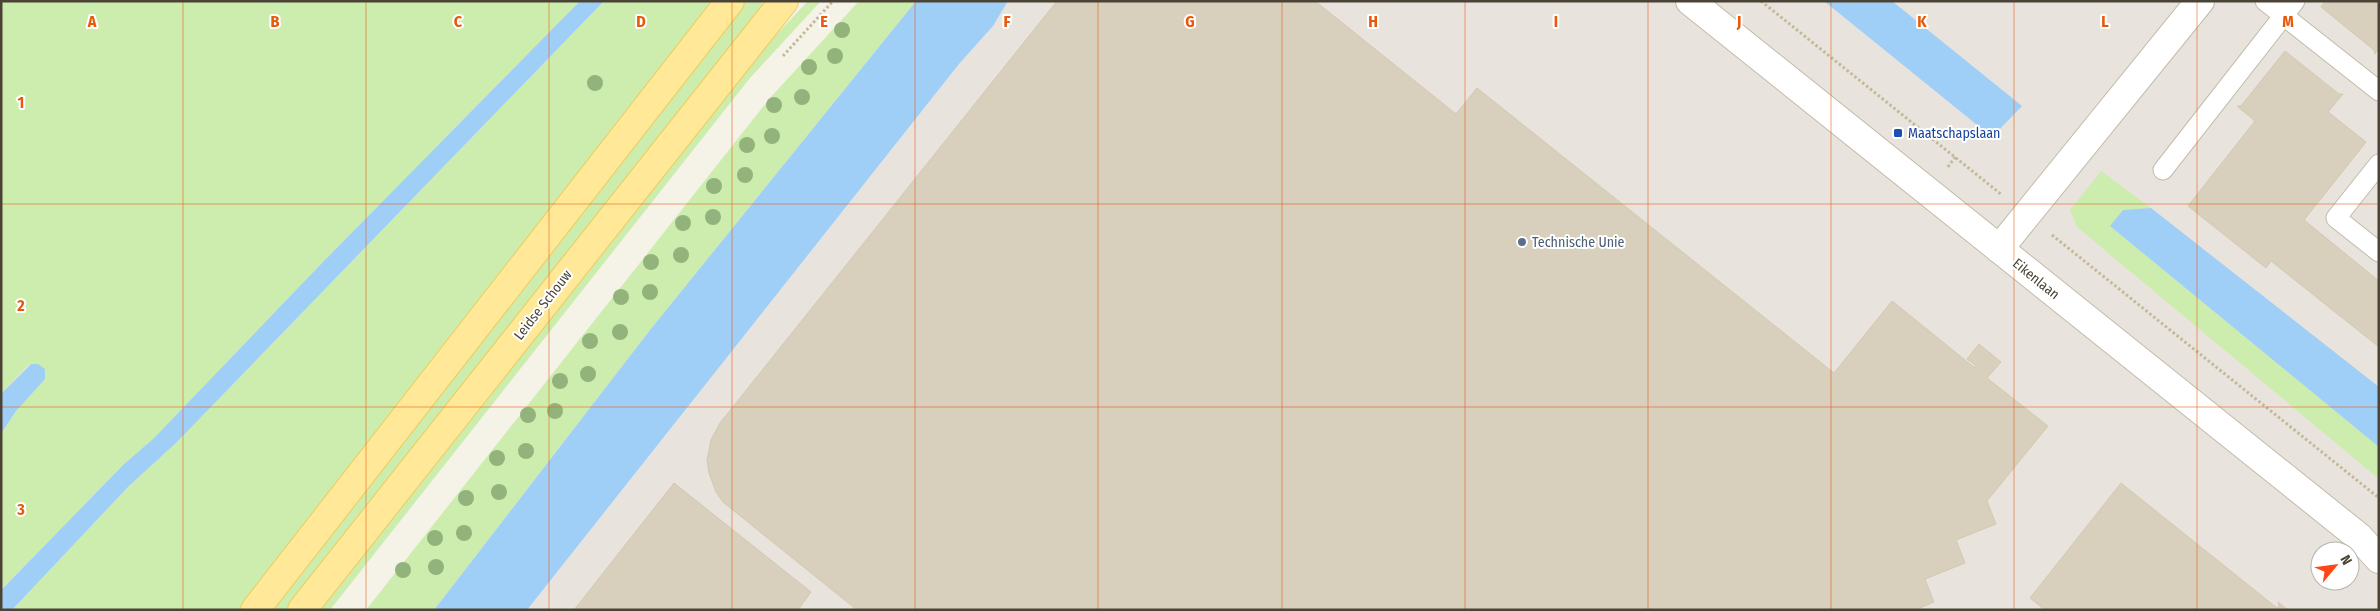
<svg xmlns="http://www.w3.org/2000/svg" width="2380" height="611" font-family="'Fira Sans Condensed',sans-serif">
<style>
.industrial{fill:#e8e3dd;fill-rule:evenodd}
.green{fill:#ccedad}
.water{fill:#9fcef7}
.building{fill:#d8cfbc;stroke:#d4c8af}
.lines{fill:none;stroke-linecap:round;stroke-linejoin:round}
.lane-casing{stroke:#c2bba9;stroke-width:21}
.street-casing{stroke:#c2bba9;stroke-width:30}
.primary-casing{stroke:#efcc5c;stroke-width:30}
.path{stroke:#c5b899;stroke-width:3;stroke-dasharray:2.5 2.5;stroke-linecap:butt}
.lane{stroke:#fff;stroke-width:19}
.street{stroke:#fff;stroke-width:28}
.primary{stroke:#ffe897;stroke-width:28}
.tree{fill:#92b47c}
.grid{fill:none;stroke:#e8590c;stroke-width:1;stroke-opacity:0.55}
.transit-dot{fill:#1a4fb4;stroke:#fff;stroke-width:2}
.service-dot{fill:#5c6f8a;stroke:#fff;stroke-width:2}
.labels{text-anchor:middle;dominant-baseline:central;stroke-width:4;stroke-linejoin:round;paint-order:stroke}
.transit-label{font-size:14px;fill:#164399;stroke:#fff;text-anchor:start}
.service-label{font-size:14px;fill:#4e5e75;stroke:#fff;text-anchor:start}
.street-label{font-size:14px;fill:#4a4336;stroke:#fff}
.grid-label{font-size:16px;text-anchor:middle;font-weight:bold;fill:#e8590c;stroke:#fff;stroke-width:4;stroke-linejoin:round;paint-order:stroke}
</style>
<rect width="100%" height="100%" fill="#f5f2e8"/>
<path class="industrial" d="M 1008,1 L 2379,1 L 2379,610 L 527,610 L 959,64 L 993,26 ZM 2320,551 L 2350,551 L 2350,581 L 2320,581 Z"/>
<path class="green" d="M 1,1 L 580,1 L 319,266 L 154,438 L 124,464 L 1,590 L 1,434 L 16,411 L 30,364 L 1,394 Z
M 604,1 L 717,1 L 242,610 L 12,610 L 129,486 L 176,443 Z
M 745,1 L 764,1 L 748,27 L 287,610 L 271,610 L 526,286 Z
M 808,1 L 821,1 L 750,78 L 330,610 L 312,610 L 741,72 Z
M 859,1 L 916,1 L 650,330 L 434,610 L 366,610 L 770,98 Z
M 2101,171 L 2151,208 L 2123,210 L 2110,226 L 2379,447 L 2379,479 L 2077,227 L 2070,210 Z"/>
<path class="water" d="M 580,1 L 604,1 L 176,443 L 129,486 L 12,610 L 1,610 L 1,590 L 8,583 L 124,464 L 154,438 L 319,266 Z
M 916,1 L 1008,1 L 993,26 L 959,64 L 527,610 L 434,610 L 650,330 Z
M 1824,1 L 1892,1 L 2022,106 L 1992,137 Z
M 2151,208 L 2379,387 L 2379,447 L 2110,226 L 2123,210 Z
M 31,364 L 38,364 L 45,369 L 45,379 L 16,411 L 1,434 L 1,394 Z"/>
<path class="building" d="M 1057,1 L 1315,1 L 1456,114 L 1477,88 L 1834,373 L 1892,301 L 1975,368 L 1976,366 L 1967,359 L 1979,344 L 2001,362 L 1987,378 L 2048,426 L 1987,501 L 1996,524 L 1956,540 L 1965,563 L 1925,579 L 1934,602 L 1915,610 L 857,610 L 723,502 L 716,492 L 709,473 L 707,460 L 711,440 L 720,423 Z
M 2325,1 L 2379,1 L 2379,48 L 2375,54 L 2374,50 L 2321,7 Z
M 2285,51 L 2339,94 L 2343,94 L 2328,112 L 2366,142 L 2304,220 L 2379,281 L 2379,347 L 2271,261 L 2266,268 L 2188,206 L 2255,121 L 2237,106 L 2241,106 Z
M 674,483 L 811,592 L 798,610 L 574,610 Z
M 2121,483 L 2277,608 L 2279,606 L 2278,602 L 2288,610 L 2045,610 L 2030,598 Z"/>
<g class="lines">
<defs>
<path id="lane" d="M 2265,1 L 2379,91
M 2379,164 L 2336,218 L 2379,252
M 2163,170 L 2295,1"/>
<path id="street" d="M 1690,1 L 2359,537 L 2379,559
M 1999,249 L 2200,1"/>
<path id="primary" d="M 255,610 L 730,1
M 302,610 L 784,1"/>
</defs>
<use href="#lane" class="lane-casing"/>
<use href="#street" class="street-casing"/>
<use href="#primary" class="primary-casing"/>
<path class="path" d="M 1761,1 L 2002,195
M 783,56 L 833,1
M 1948,167 L 1955,157
M 2052,235 L 2379,498"/>
<use href="#lane" class="lane"/>
<use href="#street" class="street"/>
<use href="#primary" class="primary"/>
</g>
<g class="tree">
<circle cx="842" cy="30" r="8"/>
<circle cx="835" cy="56" r="8"/>
<circle cx="809" cy="67" r="8"/>
<circle cx="595" cy="83" r="8"/>
<circle cx="802" cy="97" r="8"/>
<circle cx="774" cy="105" r="8"/>
<circle cx="772" cy="136" r="8"/>
<circle cx="747" cy="145" r="8"/>
<circle cx="745" cy="175" r="8"/>
<circle cx="714" cy="186" r="8"/>
<circle cx="713" cy="217" r="8"/>
<circle cx="683" cy="223" r="8"/>
<circle cx="681" cy="255" r="8"/>
<circle cx="651" cy="262" r="8"/>
<circle cx="650" cy="292" r="8"/>
<circle cx="621" cy="297" r="8"/>
<circle cx="620" cy="332" r="8"/>
<circle cx="590" cy="341" r="8"/>
<circle cx="588" cy="374" r="8"/>
<circle cx="560" cy="381" r="8"/>
<circle cx="555" cy="411" r="8"/>
<circle cx="528" cy="415" r="8"/>
<circle cx="526" cy="451" r="8"/>
<circle cx="497" cy="458" r="8"/>
<circle cx="499" cy="492" r="8"/>
<circle cx="466" cy="498" r="8"/>
<circle cx="464" cy="533" r="8"/>
<circle cx="435" cy="538" r="8"/>
<circle cx="436" cy="567" r="8"/>
<circle cx="403" cy="570" r="8"/>
</g>
<path class="grid" d="M 183,1 L 183,610M 366,1 L 366,610M 549,1 L 549,610M 732,1 L 732,610M 915,1 L 915,610M 1098,1 L 1098,610M 1282,1 L 1282,610M 1465,1 L 1465,610M 1648,1 L 1648,610M 1831,1 L 1831,610M 2014,1 L 2014,610M 2197,1 L 2197,610M 1,204 L 2379,204M 1,407 L 2379,407"/>
<rect class="transit-dot" x="1893" y="128" width="10" height="10" rx="2.5"/>
<circle class="service-dot" cx="1522" cy="242" r="5"/>
<g class="labels">
<g class="transit-label">
<text x="1908" y="133">Maatschapslaan</text>
</g>
<g class="service-label">
<text x="1532" y="242">Technische Unie</text>
</g>
<g class="street-label">
<text transform="translate(2036 279) rotate(39)">Eikenlaan</text>
<text transform="translate(543 305) rotate(-52)">Leidse Schouw</text>
</g>
</g>
<g class="grid-label">
<text x="92" y="27">A</text>
<text x="275" y="27">B</text>
<text x="458" y="27">C</text>
<text x="641" y="27">D</text>
<text x="824" y="27">E</text>
<text x="1007" y="27">F</text>
<text x="1190" y="27">G</text>
<text x="1373" y="27">H</text>
<text x="1556" y="27">I</text>
<text x="1739" y="27">J</text>
<text x="1922" y="27">K</text>
<text x="2105" y="27">L</text>
<text x="2288" y="27">M</text>
<text x="21" y="108">1</text>
<text x="21" y="311">2</text>
<text x="21" y="515">3</text>
</g>
<rect width="2380" height="611" fill="none" stroke="#4a4336" stroke-width="5"/>
<g transform="translate(2335 566) rotate(61)"><circle r="24" fill="#ffffff" stroke="#b7b4af"/>
<path d="M0-4L9 19L0 12L-9 19Z" fill="#ff4715"/>
<text y="-8" font-size="14" font-weight="bold" text-anchor="middle" fill="#4a4336">N</text>
</g>
</svg>
